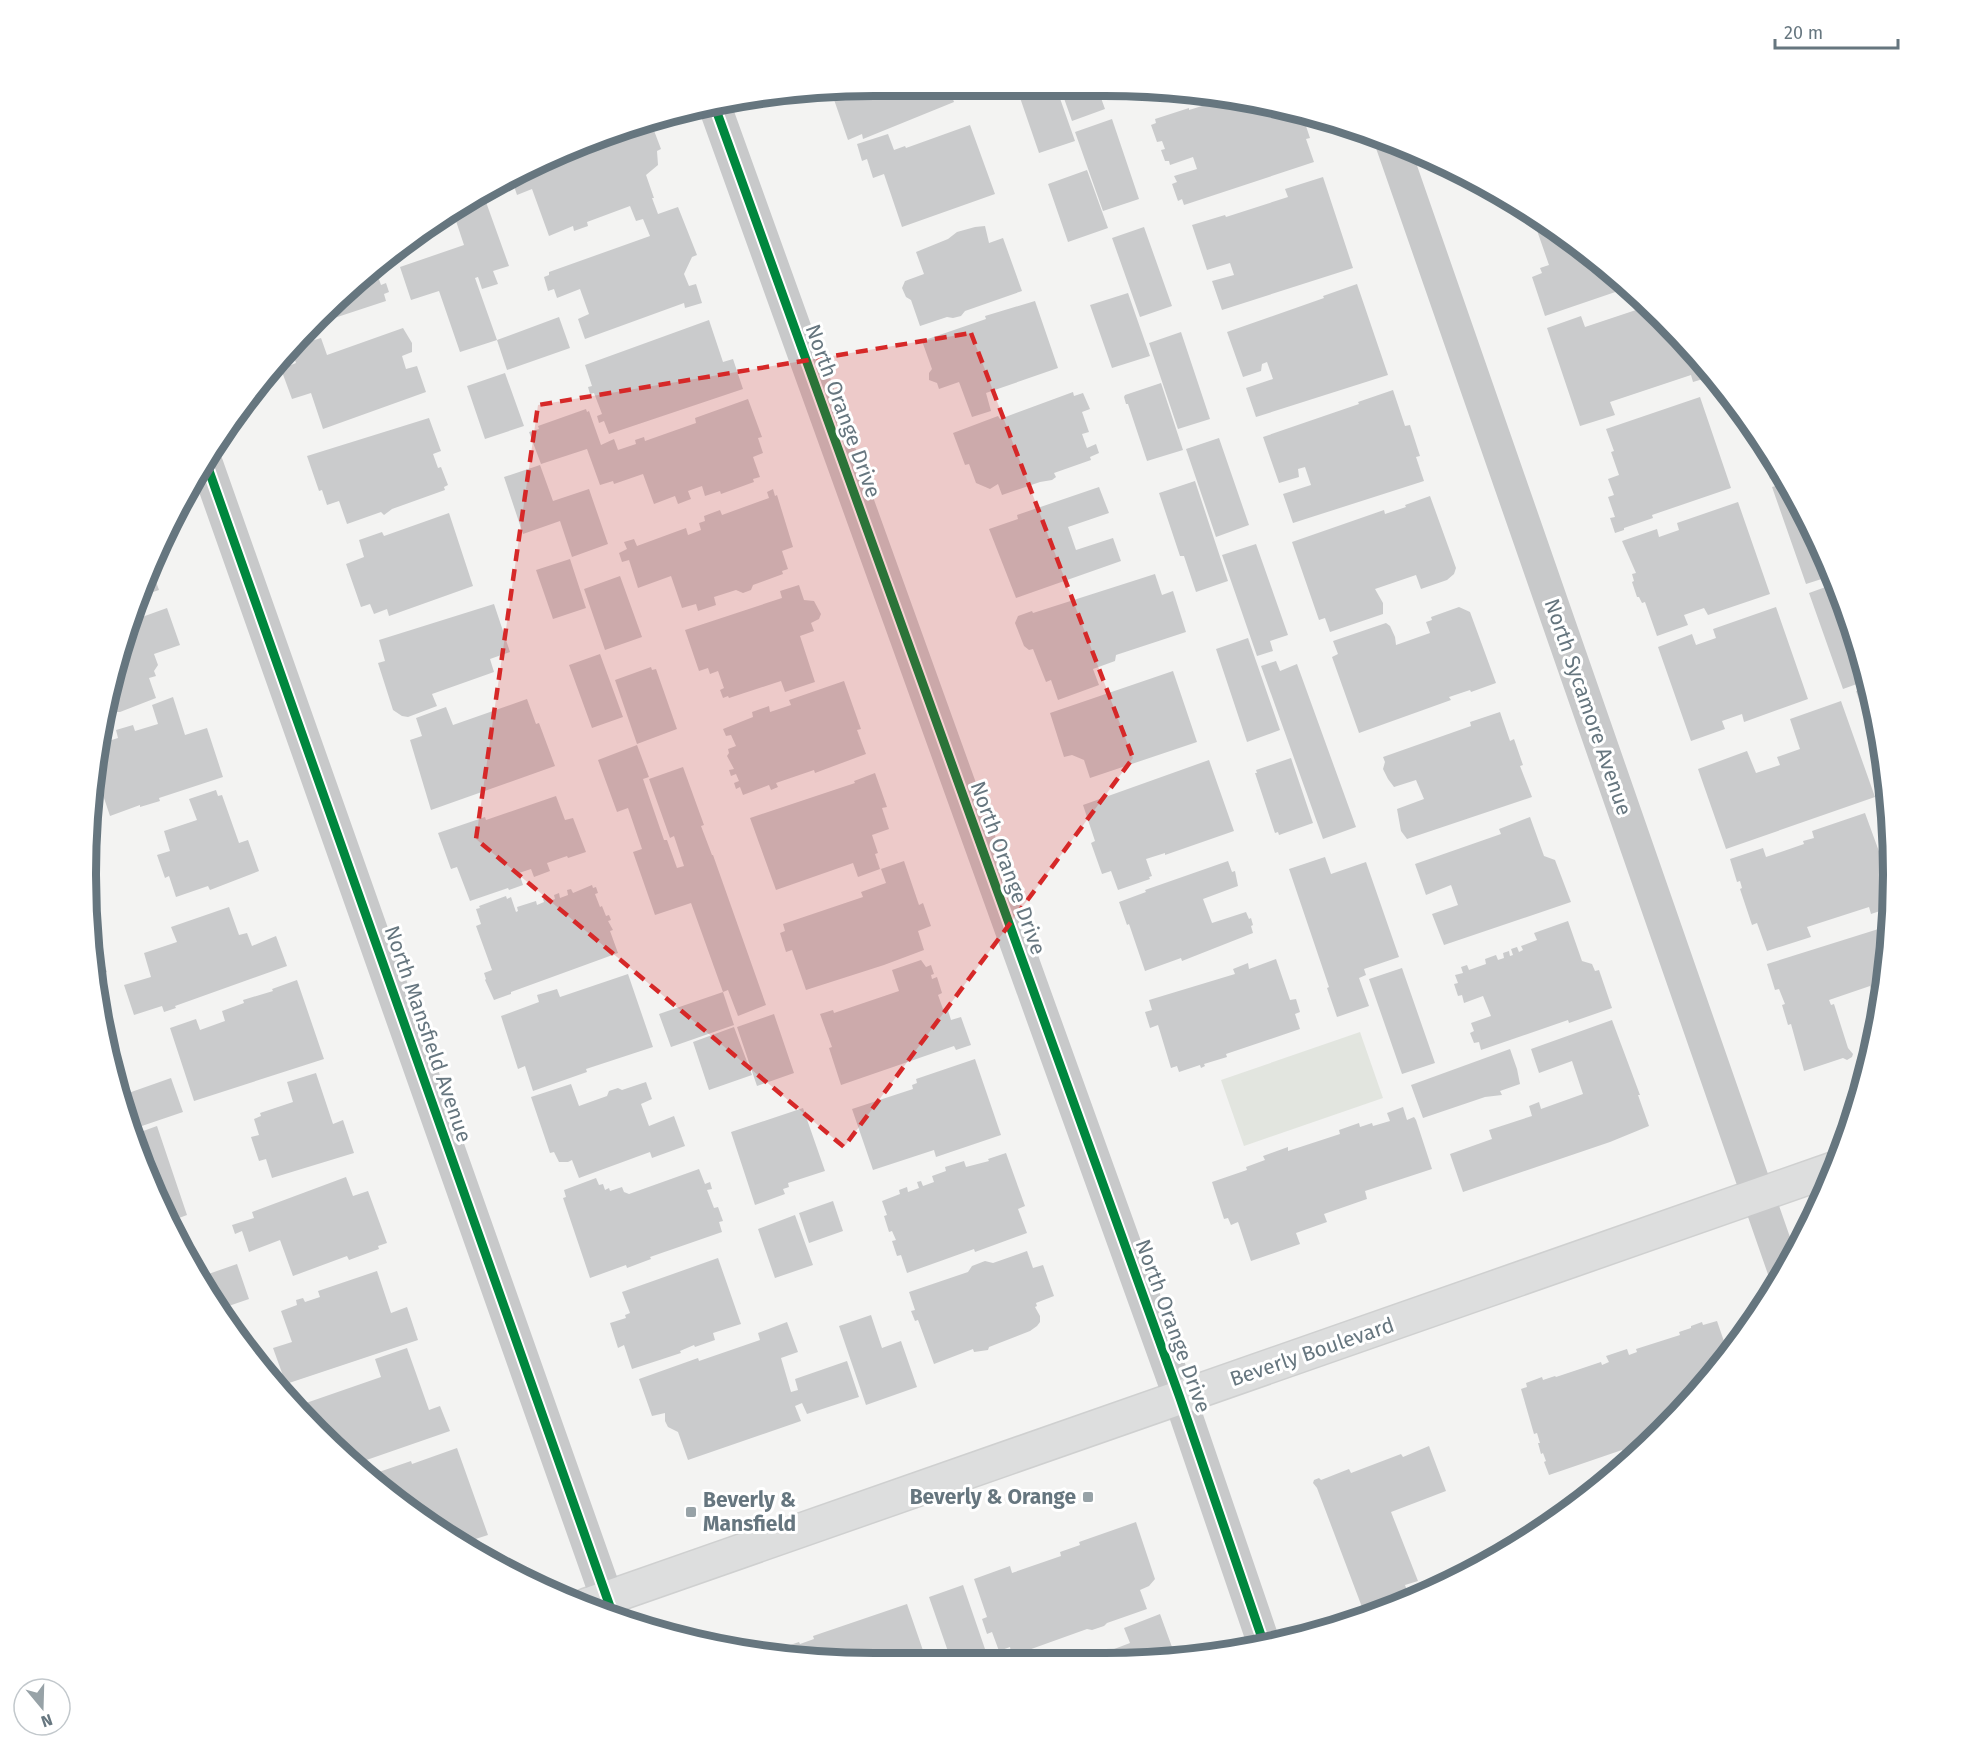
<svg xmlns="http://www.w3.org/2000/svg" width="1979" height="1749" font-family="'Fira Sans',sans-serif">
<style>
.green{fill:#e2e5df}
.building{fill:#cacbcc}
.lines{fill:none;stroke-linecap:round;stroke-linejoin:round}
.major-casing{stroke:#cfd0d0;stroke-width:36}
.minor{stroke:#c8c9ca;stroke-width:33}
.major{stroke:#dddede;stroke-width:33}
.cycleway-casing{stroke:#fff;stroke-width:13}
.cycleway{stroke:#00873e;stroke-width:9}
.marked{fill:#d62828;fill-opacity:0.2;stroke:#d62828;stroke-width:4.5;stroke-dasharray:12 8;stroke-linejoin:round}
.poi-dot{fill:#97a2a7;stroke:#fff;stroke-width:2}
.labels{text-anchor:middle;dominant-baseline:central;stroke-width:6;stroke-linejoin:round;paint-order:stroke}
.street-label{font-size:21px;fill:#66767f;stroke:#fff}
.poi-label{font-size:21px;font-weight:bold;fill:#66767f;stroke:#fff;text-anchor:end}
.rim{fill:none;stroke:#66767f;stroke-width:8}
</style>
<rect width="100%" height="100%" fill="#f3f3f2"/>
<path class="green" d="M 1360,1032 L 1383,1098 L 1244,1146 L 1221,1080 Z"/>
<path class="building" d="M 875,85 L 948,86 L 954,102 L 863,139 L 862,134 L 848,140 L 831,91 Z
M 984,86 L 1014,86 L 1014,88 L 988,97 Z
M 1024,86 L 1056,87 L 1075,141 L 1039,153 L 1017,89 Z
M 1060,87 L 1097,87 L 1105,109 L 1072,121 Z
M 1143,87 L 1156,87 L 1162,88 L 1145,93 Z
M 1231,97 L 1258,101 L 1302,114 L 1310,138 L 1306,139 L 1314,162 L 1184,205 L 1182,199 L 1178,201 L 1172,184 L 1177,182 L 1174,176 L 1197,169 L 1193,157 L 1170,165 L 1169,161 L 1165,161 L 1161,150 L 1165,149 L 1162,141 L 1157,142 L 1151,125 L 1156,123 L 1155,119 L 1189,108 L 1189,110 Z
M 1112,119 L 1139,199 L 1103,211 L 1075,132 Z
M 650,120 L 661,149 L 657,151 L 658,165 L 646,175 L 654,198 L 652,198 L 658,214 L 678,207 L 697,255 L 692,257 L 684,274 L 689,286 L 696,284 L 702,303 L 685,308 L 684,303 L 585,339 L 578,319 L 589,314 L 580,289 L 557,298 L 554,289 L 548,291 L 544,277 L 549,275 L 549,272 L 650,236 L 643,219 L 636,221 L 630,206 L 587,222 L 588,226 L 574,231 L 573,226 L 549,236 L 532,189 L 517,195 L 511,177 L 525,167 Z
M 970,125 L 995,194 L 902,227 L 884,174 L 873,178 L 867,159 L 862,161 L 857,144 L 888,134 L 894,150 L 905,146 L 906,148 Z
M 1087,170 L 1108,228 L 1068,242 L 1048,184 Z
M 1323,177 L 1353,268 L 1222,310 L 1212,281 L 1234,275 L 1230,263 L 1207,270 L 1192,225 L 1225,215 L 1226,217 L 1288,197 L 1285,189 Z
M 1505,196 L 1522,208 L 1511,212 Z
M 486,202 L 509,266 L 493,271 L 498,284 L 482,289 L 478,277 L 475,278 L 497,340 L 460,352 L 439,291 L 411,300 L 400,267 L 464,245 L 454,215 Z
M 1536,217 L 1625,282 L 1630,287 L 1545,316 L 1532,277 L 1542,273 L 1540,268 L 1549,265 L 1533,219 Z
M 985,226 L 989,243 L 1003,238 L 1022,291 L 965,311 L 961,316 L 953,318 L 947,317 L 920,326 L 911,300 L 906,297 L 902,288 L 905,281 L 924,274 L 916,252 L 948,239 L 957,232 L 975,227 Z
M 1144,227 L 1172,306 L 1140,317 L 1112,238 Z
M 375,268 L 381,285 L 386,283 L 389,292 L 384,294 L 386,301 L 313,325 L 355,281 Z
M 1357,284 L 1388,375 L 1256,417 L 1246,388 L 1273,379 L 1267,362 L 1262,364 L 1261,371 L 1243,377 L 1227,332 L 1324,298 L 1323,296 Z
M 1128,293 L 1150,356 L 1112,368 L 1090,305 Z
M 1035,301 L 1058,368 L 986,393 L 991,411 L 972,417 L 959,382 L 939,389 L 937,383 L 929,380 L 929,373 L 932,369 L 922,341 L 986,319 L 985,316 Z
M 1648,306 L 1713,376 L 1693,382 L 1691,375 L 1610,402 L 1615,415 L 1580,426 L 1547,328 L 1581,316 L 1585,327 Z
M 559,317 L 570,348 L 507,370 L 497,340 Z
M 709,320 L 723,362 L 733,359 L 743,389 L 609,434 L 604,421 L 599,423 L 597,416 L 602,414 L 594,393 L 590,394 L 588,387 L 592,386 L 585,365 Z
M 403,328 L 412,343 L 412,352 L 402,356 L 406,369 L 417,366 L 426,392 L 323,429 L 311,393 L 292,399 L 281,369 L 296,363 L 291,349 L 292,347 L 321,338 L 327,355 Z
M 1181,332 L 1210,419 L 1178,429 L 1149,343 Z
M 505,373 L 524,426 L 485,439 L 467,386 Z
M 1161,383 L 1183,450 L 1147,461 L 1128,404 L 1126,404 L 1124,397 L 1125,395 Z
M 1393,390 L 1405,426 L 1410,425 L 1420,456 L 1416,457 L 1424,481 L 1293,523 L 1283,494 L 1311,485 L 1305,467 L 1298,469 L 1299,477 L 1279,483 L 1263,437 L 1359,404 L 1358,402 Z
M 1073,392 L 1074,396 L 1083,393 L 1090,409 L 1082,412 L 1089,432 L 1082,434 L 1087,448 L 1096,444 L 1099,453 L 1090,457 L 1091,460 L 1054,473 L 1056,477 L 1052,480 L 1040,482 L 1002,495 L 998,484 L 990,489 L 976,483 L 969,464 L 965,465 L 953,433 L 998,416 L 1000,419 Z
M 1700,397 L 1731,488 L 1652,515 L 1653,518 L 1624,528 L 1624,530 L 1615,533 L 1610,518 L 1615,517 L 1608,497 L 1614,495 L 1608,479 L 1619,475 L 1611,452 L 1614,451 L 1606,429 Z
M 748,399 L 762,437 L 758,438 L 763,453 L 753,457 L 760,477 L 753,479 L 754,482 L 721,494 L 720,491 L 705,496 L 702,486 L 688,491 L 691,499 L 678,504 L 675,496 L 654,504 L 643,474 L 614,484 L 613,481 L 600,485 L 587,449 L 541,464 L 529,432 L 539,429 L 538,426 L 586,409 L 587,412 L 589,411 L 601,445 L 614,439 L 618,450 L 636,444 L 635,440 L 644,437 L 645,441 L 696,423 L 695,418 Z
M 429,418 L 441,451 L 433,454 L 438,468 L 441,467 L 448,485 L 444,487 L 445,490 L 392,509 L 384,515 L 381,512 L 347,524 L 339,501 L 327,505 L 322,490 L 319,491 L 307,456 Z
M 1755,433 L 1781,475 L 1770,479 Z
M 1219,438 L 1249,525 L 1216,537 L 1186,449 Z
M 540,465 L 553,501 L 589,489 L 608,544 L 572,557 L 560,521 L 523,534 L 504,477 Z
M 1195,481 L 1228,581 L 1196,592 L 1184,556 L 1180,556 L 1159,493 Z
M 1786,483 L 1812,526 L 1831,576 L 1806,584 L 1772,487 Z
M 1099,487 L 1109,513 L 1068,527 L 1076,550 L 1113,538 L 1121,561 L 1016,598 L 989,529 L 1018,519 L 1017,515 Z
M 773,489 L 775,496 L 777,495 L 793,547 L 782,551 L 788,569 L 782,571 L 783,574 L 753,585 L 751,590 L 743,593 L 736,590 L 714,597 L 716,605 L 698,611 L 696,604 L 682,608 L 671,576 L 638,588 L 629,560 L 622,562 L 619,553 L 627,549 L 624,542 L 634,539 L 637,546 L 686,528 L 688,535 L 701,530 L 699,523 L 705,521 L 704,516 L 720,510 L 722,515 L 769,498 L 767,492 Z
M 1430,496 L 1456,568 L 1454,574 L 1447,580 L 1421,589 L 1416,575 L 1375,589 L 1383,603 L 1383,614 L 1330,632 L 1325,618 L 1319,620 L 1292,542 L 1384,510 L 1385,514 L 1406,507 L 1405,505 Z
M 1738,502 L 1770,594 L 1708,615 L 1704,608 L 1684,615 L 1688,625 L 1657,636 L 1645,602 L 1642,603 L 1639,597 L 1637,597 L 1632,582 L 1634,581 L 1632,574 L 1636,573 L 1622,541 L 1657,529 L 1659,537 L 1679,530 L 1677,523 Z
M 449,513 L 473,586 L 389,616 L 387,609 L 374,614 L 370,604 L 361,607 L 346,564 L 364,557 L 359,540 L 382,532 L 384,536 Z
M 1256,544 L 1288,635 L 1270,641 L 1273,651 L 1257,656 L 1222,555 Z
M 570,559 L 586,608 L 553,619 L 536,570 Z
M 150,565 L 159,590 L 138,597 L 146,572 Z
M 1155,574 L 1162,595 L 1173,591 L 1186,632 L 1116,655 L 1115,661 L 1093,669 L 1099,685 L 1058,700 L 1051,680 L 1046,682 L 1033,649 L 1029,650 L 1024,646 L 1015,623 L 1018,616 L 1032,611 L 1033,613 Z
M 620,576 L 642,637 L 605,650 L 584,589 Z
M 1834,584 L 1867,670 L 1868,680 L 1843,689 L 1809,593 Z
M 799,585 L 804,600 L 814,601 L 821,614 L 819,619 L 811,623 L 814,631 L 800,636 L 815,682 L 785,692 L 781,681 L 729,698 L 728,696 L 723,698 L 720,690 L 724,688 L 718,671 L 710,674 L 708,668 L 699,671 L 685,630 L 782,598 L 780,591 Z
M 494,604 L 510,652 L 490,659 L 494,672 L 432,694 L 437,706 L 408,717 L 402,716 L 393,710 L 378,663 L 385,661 L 379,640 Z
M 1459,607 L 1470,612 L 1496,683 L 1471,692 L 1470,690 L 1449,697 L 1451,700 L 1359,733 L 1332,657 L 1338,654 L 1333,641 L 1386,623 L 1390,626 L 1395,637 L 1396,645 L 1430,633 L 1426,622 L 1432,620 L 1431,617 Z
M 1776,607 L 1808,699 L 1744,722 L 1742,714 L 1722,721 L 1725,729 L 1691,741 L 1658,647 L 1692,634 L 1696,645 L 1716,638 L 1713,629 Z
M 167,608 L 180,645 L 154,654 L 158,665 L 154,671 L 156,676 L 149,678 L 156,698 L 120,712 L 110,712 L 108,707 L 104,708 L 131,621 Z
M 1248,638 L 1280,730 L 1247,742 L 1216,649 Z
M 600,654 L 623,717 L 592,728 L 569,665 Z
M 1276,661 L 1280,671 L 1297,664 L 1356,827 L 1323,839 L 1261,666 Z
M 651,667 L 652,670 L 656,669 L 677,729 L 637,744 L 615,680 Z
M 1173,671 L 1197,742 L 1090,778 L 1084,760 L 1072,755 L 1064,757 L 1050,713 Z
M 844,681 L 861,729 L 857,730 L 866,754 L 815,773 L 814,770 L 776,783 L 778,787 L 771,790 L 769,785 L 743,795 L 740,787 L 736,789 L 734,783 L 739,781 L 736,774 L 731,776 L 729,770 L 734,769 L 727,756 L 729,753 L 728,749 L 736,746 L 731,735 L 726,736 L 723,729 L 753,717 L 752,712 L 769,706 L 770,712 L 791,705 L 789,700 Z
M 1869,686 L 1882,764 L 1881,764 L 1856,691 Z
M 173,697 L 185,735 L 207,728 L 223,777 L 159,798 L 160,801 L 140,807 L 140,805 L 110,816 L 97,777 L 99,744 L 118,738 L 116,730 L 133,725 L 135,731 L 158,724 L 152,705 Z
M 527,699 L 536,724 L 539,723 L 555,766 L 431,810 L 410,740 L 422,736 L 416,718 L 446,707 L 453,725 Z
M 1841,701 L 1875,797 L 1726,849 L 1698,769 L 1747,751 L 1756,773 L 1780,765 L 1777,757 L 1800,749 L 1790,719 Z
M 1500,712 L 1510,741 L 1514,739 L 1523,765 L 1520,766 L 1532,797 L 1407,839 L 1401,831 L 1397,809 L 1424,799 L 1416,780 L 1394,787 L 1388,779 L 1383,769 L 1385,762 L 1383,757 L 1471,726 L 1470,722 Z
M 637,745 L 649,777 L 643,779 L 664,840 L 662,840 L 667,840 L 677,868 L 684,866 L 674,836 L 670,838 L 649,779 L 683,767 L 704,825 L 701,826 L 712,855 L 713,855 L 766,1005 L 738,1016 L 728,990 L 723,992 L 691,903 L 655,915 L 633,852 L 642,849 L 628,808 L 617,812 L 598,760 Z
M 1291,758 L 1313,823 L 1279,835 L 1278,832 L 1275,833 L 1255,773 L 1257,773 L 1256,770 Z
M 1209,760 L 1234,831 L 1165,855 L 1165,853 L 1146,859 L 1152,876 L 1149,877 L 1150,879 L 1118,890 L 1111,871 L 1102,874 L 1091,843 L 1095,841 L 1083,805 Z
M 875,773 L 887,807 L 882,808 L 889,829 L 872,835 L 878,853 L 875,854 L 880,869 L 858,877 L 853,863 L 776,890 L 750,818 L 855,783 L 854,781 Z
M 216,790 L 218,796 L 222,795 L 239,843 L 248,840 L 259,871 L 210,890 L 208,886 L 176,897 L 169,876 L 165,878 L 157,855 L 170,851 L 164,831 L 197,820 L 189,799 Z
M 556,796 L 565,820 L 573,818 L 586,852 L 568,858 L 567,856 L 547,863 L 550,871 L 534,877 L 531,869 L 519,873 L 523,885 L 509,890 L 508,888 L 470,901 L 457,867 L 451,869 L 438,833 L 485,817 L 486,820 Z
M 1865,813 L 1881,857 L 1885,856 L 1890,872 L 1889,908 L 1871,914 L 1869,907 L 1807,927 L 1811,937 L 1767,951 L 1757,923 L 1752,925 L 1740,889 L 1742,888 L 1740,881 L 1737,882 L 1730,859 L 1763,848 L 1766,857 L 1804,844 L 1803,841 L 1814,838 L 1812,831 Z
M 1530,817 L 1544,856 L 1555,860 L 1571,902 L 1444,945 L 1432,914 L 1458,905 L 1451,885 L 1426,895 L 1415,864 L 1501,834 L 1499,829 Z
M 1325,857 L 1331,874 L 1366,862 L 1399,957 L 1364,969 L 1366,975 L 1359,978 L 1369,1006 L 1337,1017 L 1327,988 L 1329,987 L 1289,869 Z
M 904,861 L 919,905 L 923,903 L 931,926 L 918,931 L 924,950 L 884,965 L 806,990 L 792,950 L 786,952 L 780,933 L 785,931 L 783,924 L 863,897 L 861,892 L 886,883 L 881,869 Z
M 1228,861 L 1232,872 L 1235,871 L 1238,886 L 1203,899 L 1212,923 L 1246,912 L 1249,919 L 1251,918 L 1253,925 L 1251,926 L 1253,933 L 1182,961 L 1181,958 L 1145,971 L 1129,924 L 1127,925 L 1119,902 L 1146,892 L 1145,890 Z
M 592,885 L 593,888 L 596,887 L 598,893 L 595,894 L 600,907 L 602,906 L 606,916 L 609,915 L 611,920 L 608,921 L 613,930 L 610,931 L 618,953 L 511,992 L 511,994 L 494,1000 L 485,980 L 486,979 L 484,973 L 492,970 L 476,926 L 481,924 L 476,909 L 480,908 L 479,906 L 506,896 L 507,899 L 511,897 L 516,912 L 518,911 L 517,907 L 536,901 L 537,905 L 544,902 L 543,899 L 547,898 L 549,901 L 555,899 L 554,895 L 559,893 L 560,898 L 568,895 L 567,890 L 571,889 L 573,893 Z
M 229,907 L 239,935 L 247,933 L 252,946 L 276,936 L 287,966 L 175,1006 L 176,1008 L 164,1012 L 162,1006 L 134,1015 L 124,985 L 151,977 L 144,953 L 177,942 L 171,927 Z
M 1568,921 L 1582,961 L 1592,964 L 1595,971 L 1599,970 L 1612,1008 L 1569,1023 L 1568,1020 L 1481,1050 L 1479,1042 L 1474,1043 L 1470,1033 L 1474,1031 L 1471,1023 L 1491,1016 L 1483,996 L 1464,1003 L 1462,995 L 1458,996 L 1454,984 L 1458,983 L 1455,975 L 1463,973 L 1461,967 L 1467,965 L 1469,970 L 1486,964 L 1485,959 L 1496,955 L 1498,960 L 1504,958 L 1503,953 L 1509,951 L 1510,956 L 1513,955 L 1511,949 L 1517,947 L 1519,952 L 1523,950 L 1521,946 L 1537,940 L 1534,933 Z
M 1888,926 L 1887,977 L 1876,1022 L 1874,1023 L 1869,1009 L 1877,1007 L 1870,986 L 1829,1000 L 1831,1005 L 1834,1004 L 1848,1048 L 1853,1054 L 1852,1057 L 1847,1060 L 1843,1058 L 1804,1071 L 1791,1024 L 1788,1025 L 1782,1005 L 1785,1004 L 1779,989 L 1775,990 L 1767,964 Z
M 94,934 L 107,972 L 96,977 L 89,936 Z
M 1276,959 L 1290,1000 L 1296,999 L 1300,1012 L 1295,1014 L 1300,1029 L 1226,1054 L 1227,1057 L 1204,1064 L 1205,1066 L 1201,1068 L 1200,1065 L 1179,1072 L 1177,1066 L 1171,1068 L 1158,1025 L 1150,1028 L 1145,1012 L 1152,1010 L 1149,1000 L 1235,974 L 1233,969 L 1248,963 L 1249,969 Z
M 921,960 L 926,967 L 931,965 L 934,974 L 931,975 L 932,979 L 937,977 L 942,993 L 938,995 L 943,1009 L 947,1007 L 951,1020 L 961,1017 L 971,1045 L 956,1050 L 954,1046 L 841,1085 L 829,1048 L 832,1047 L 820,1014 L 833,1010 L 834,1013 L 899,991 L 892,970 Z
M 1402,968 L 1435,1063 L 1402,1074 L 1369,979 Z
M 628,974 L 653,1047 L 586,1069 L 587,1072 L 533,1091 L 525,1066 L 518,1069 L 501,1016 L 539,1002 L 537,995 L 557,989 L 560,997 Z
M 297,980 L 324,1059 L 194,1101 L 170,1028 L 196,1019 L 200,1030 L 225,1021 L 222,1011 L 244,1003 L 243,1000 L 273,991 L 272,989 Z
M 723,992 L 734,1025 L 671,1047 L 659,1014 Z
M 774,1014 L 794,1073 L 757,1086 L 737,1027 Z
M 1612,1020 L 1640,1095 L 1638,1095 L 1649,1126 L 1610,1142 L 1463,1192 L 1450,1154 L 1492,1139 L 1489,1130 L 1532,1116 L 1529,1106 L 1539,1102 L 1541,1109 L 1583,1094 L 1572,1061 L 1539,1073 L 1531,1049 Z
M 734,1027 L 752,1075 L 709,1090 L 693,1042 Z
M 1510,1049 L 1517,1069 L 1520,1084 L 1500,1091 L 1502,1095 L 1485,1097 L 1423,1118 L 1411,1085 Z
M 975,1059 L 1001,1135 L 936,1157 L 934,1150 L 873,1170 L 852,1109 L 913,1089 L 912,1085 L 917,1083 L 916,1079 Z
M 316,1073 L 333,1124 L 343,1120 L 354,1153 L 272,1178 L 266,1159 L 259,1161 L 251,1137 L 259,1135 L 254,1119 L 261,1116 L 260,1113 L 293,1102 L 287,1082 Z
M 171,1078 L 183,1112 L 133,1129 L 120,1096 Z
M 646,1082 L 652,1099 L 641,1104 L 649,1126 L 674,1116 L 685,1146 L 652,1158 L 650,1152 L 579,1178 L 572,1160 L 568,1162 L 559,1162 L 554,1152 L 550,1153 L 531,1097 L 571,1084 L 579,1106 L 607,1096 L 609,1091 L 618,1088 L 622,1090 Z
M 1403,1107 L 1407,1120 L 1414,1117 L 1416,1120 L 1432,1169 L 1365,1191 L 1367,1199 L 1324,1214 L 1327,1222 L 1296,1233 L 1300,1244 L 1251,1261 L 1238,1222 L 1231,1225 L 1228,1218 L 1224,1219 L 1212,1182 L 1247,1170 L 1246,1167 L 1265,1160 L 1263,1156 L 1288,1147 L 1288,1151 L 1340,1134 L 1339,1130 L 1359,1123 L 1360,1127 L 1372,1123 L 1373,1126 L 1390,1121 L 1387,1113 Z
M 803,1108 L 825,1171 L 788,1183 L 789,1187 L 783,1189 L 785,1194 L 755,1205 L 731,1132 Z
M 157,1126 L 187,1215 L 171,1221 L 135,1134 Z
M 1006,1153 L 1025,1206 L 1018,1209 L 1027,1233 L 975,1252 L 974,1249 L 907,1273 L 901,1255 L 897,1256 L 892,1241 L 896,1240 L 892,1231 L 889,1232 L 884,1216 L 887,1215 L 882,1201 L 900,1194 L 899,1190 L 907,1187 L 908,1192 L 919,1188 L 917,1182 L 921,1181 L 923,1186 L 934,1182 L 932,1176 L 946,1171 L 945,1167 L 964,1161 L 966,1167 L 989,1161 L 988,1159 Z
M 699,1169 L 705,1184 L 710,1182 L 712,1189 L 707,1190 L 714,1208 L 718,1207 L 723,1221 L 719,1222 L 722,1232 L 650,1257 L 651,1259 L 627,1268 L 626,1265 L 590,1278 L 563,1198 L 566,1197 L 564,1190 L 596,1178 L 599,1185 L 603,1184 L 605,1190 L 609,1188 L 610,1191 L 622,1187 L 624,1192 L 629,1194 Z
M 346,1177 L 353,1196 L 368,1191 L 387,1243 L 378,1246 L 379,1249 L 349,1260 L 347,1256 L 293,1276 L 280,1240 L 249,1252 L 242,1231 L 235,1234 L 232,1225 L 254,1218 L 252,1212 Z
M 833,1201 L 843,1231 L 809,1243 L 799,1213 Z
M 795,1215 L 813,1265 L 775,1278 L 758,1229 Z
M 1027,1251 L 1033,1268 L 1043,1265 L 1054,1296 L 1036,1303 L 1037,1306 L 1035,1307 L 1040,1316 L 1040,1322 L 1037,1326 L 1030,1331 L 989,1347 L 988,1350 L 974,1352 L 973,1349 L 934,1364 L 918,1320 L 915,1321 L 911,1311 L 915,1310 L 909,1292 L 968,1272 L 972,1266 L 985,1261 L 993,1263 Z
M 718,1258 L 741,1324 L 713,1333 L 715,1340 L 695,1347 L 694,1345 L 680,1351 L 681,1353 L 632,1369 L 624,1345 L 618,1348 L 610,1323 L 626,1318 L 625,1315 L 630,1313 L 622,1292 Z
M 237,1264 L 249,1299 L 220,1309 L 197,1278 Z
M 377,1271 L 391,1313 L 407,1307 L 418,1340 L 286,1384 L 273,1348 L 292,1342 L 281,1311 L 297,1305 L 296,1300 L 303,1298 L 305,1302 L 320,1297 L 318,1291 Z
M 871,1315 L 882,1348 L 901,1341 L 917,1387 L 866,1405 L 839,1326 Z
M 1717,1321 L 1728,1353 L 1698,1394 L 1621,1466 L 1618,1456 L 1623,1454 L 1622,1450 L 1549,1475 L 1544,1462 L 1546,1461 L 1543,1453 L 1541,1454 L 1538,1443 L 1540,1443 L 1537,1433 L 1534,1434 L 1521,1389 L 1527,1387 L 1526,1383 L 1542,1377 L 1543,1380 L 1555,1376 L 1556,1377 L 1601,1362 L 1602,1365 L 1609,1362 L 1606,1356 L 1627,1349 L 1629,1355 L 1637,1352 L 1636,1349 L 1680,1335 L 1679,1332 L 1691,1328 L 1691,1326 L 1702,1322 L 1703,1325 Z
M 787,1322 L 798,1352 L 781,1358 L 791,1392 L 798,1390 L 795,1379 L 847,1361 L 859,1397 L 807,1414 L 802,1403 L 795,1406 L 801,1421 L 688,1460 L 678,1432 L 668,1427 L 665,1421 L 665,1413 L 652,1416 L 639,1379 L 698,1358 L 699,1361 L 760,1340 L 758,1333 Z
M 407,1348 L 429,1410 L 440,1406 L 450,1431 L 355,1464 L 313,1424 L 306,1403 L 381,1377 L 375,1359 Z
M 1429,1446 L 1446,1491 L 1391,1512 L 1418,1581 L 1405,1585 L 1410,1599 L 1365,1615 L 1317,1488 L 1313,1483 L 1314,1480 L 1319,1478 L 1321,1480 L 1349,1469 L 1351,1473 L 1401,1454 L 1403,1457 Z
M 457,1448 L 488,1535 L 463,1543 L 394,1500 L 366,1474 L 375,1471 L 376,1473 L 411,1461 L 412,1464 Z
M 1136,1522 L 1155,1579 L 1149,1586 L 1140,1590 L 1147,1609 L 1107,1623 L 1104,1626 L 1092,1630 L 1087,1629 L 1012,1656 L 1010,1647 L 999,1651 L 992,1632 L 987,1634 L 982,1619 L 987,1617 L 974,1579 L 1010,1566 L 1012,1573 L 1061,1556 L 1060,1552 L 1080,1545 L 1079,1542 Z
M 963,1585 L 985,1649 L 951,1660 L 929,1597 Z
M 907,1604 L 927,1662 L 823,1662 L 767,1653 L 799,1642 L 800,1644 L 814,1639 L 813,1636 Z
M 1160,1614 L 1176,1658 L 1156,1662 L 1080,1662 L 1130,1643 L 1124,1628 Z"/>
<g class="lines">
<defs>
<path id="major" d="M 587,1605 L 1833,1169"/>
</defs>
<use href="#major" class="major-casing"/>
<path class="minor" d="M 715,107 L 1180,1398 L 1264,1644
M 1391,141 L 1785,1273
M 207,465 L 613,1615"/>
<use href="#major" class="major"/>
<defs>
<path id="cycleway" d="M 715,107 L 1180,1398 L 1264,1644
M 207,465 L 613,1615"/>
</defs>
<use href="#cycleway" class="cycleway-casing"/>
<use href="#cycleway" class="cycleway"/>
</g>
<path class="marked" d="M 971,333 L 1133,758 L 844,1147 L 476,839 L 538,405 Z"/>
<g class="poi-dot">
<rect x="1082" y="1491" width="12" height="12" rx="3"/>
<rect x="685" y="1506" width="12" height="12" rx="3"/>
</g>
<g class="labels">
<g class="street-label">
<text transform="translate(843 411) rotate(70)">North Orange Drive</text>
<text transform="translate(1588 707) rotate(71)">North Sycamore Avenue</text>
<text transform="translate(1008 868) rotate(70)">North Orange Drive</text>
<text transform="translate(428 1034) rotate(71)">North Mansfield Avenue</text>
<text transform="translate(1173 1326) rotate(70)">North Orange Drive</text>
<text transform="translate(1312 1352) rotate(-19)">Beverly Boulevard</text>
</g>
<g class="poi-label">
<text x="1076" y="1497">Beverly &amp; Orange</text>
<text x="703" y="1500" text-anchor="start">Beverly &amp;<tspan x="703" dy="24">Mansfield</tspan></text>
</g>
</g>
<path d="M0 0H1979V1749H0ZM874 96H1105A778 778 0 0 1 1883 874V875A778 778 0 0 1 1105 1653H874A778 778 0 0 1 96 875V874A778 778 0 0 1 874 96Z" fill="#fff" fill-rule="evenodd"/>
<path class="rim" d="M874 96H1105A778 778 0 0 1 1883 874V875A778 778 0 0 1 1105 1653H874A778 778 0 0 1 96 875V874A778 778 0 0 1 874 96Z"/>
<g transform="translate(42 1707) rotate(161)"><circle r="28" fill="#ffffff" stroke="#c2c8cc" stroke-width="1.5"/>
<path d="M0-4.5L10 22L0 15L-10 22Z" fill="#97a2a7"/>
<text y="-9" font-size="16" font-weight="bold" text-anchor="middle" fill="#66767f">N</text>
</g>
<path d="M1775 39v9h123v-9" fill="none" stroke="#66767f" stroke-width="3"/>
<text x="1784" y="39" font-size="18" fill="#66767f" stroke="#ffffff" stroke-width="4.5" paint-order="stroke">20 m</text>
</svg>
